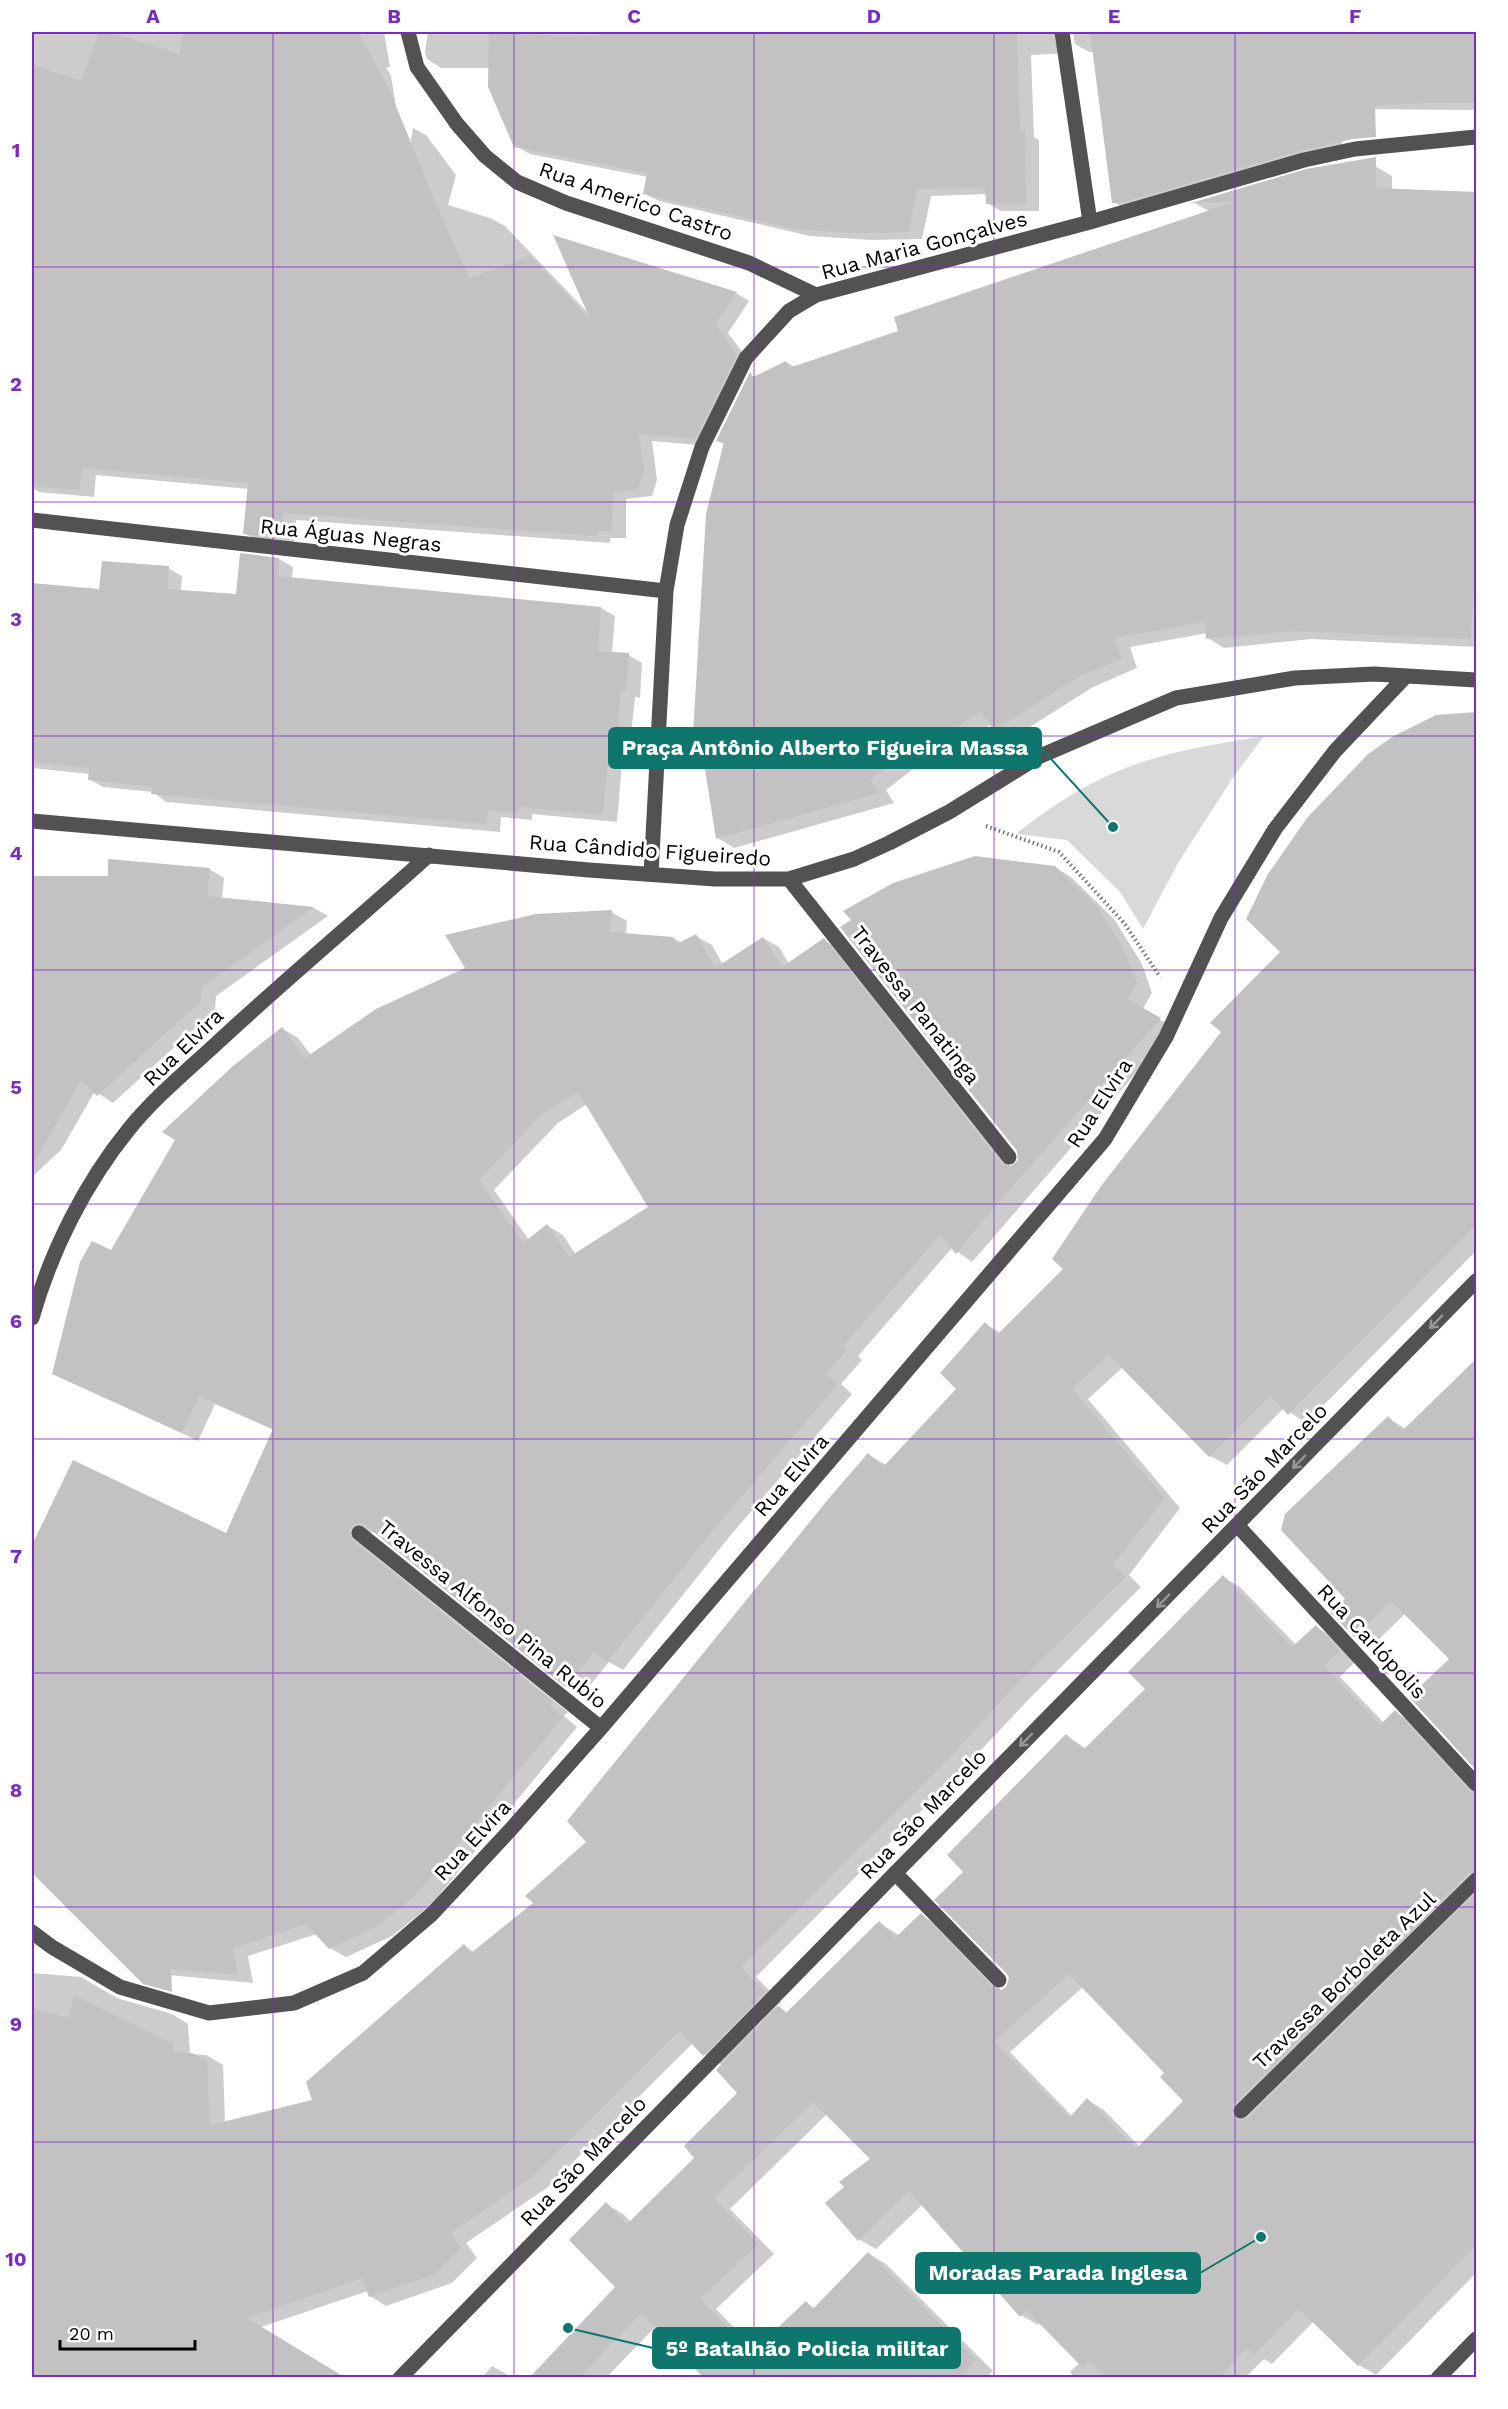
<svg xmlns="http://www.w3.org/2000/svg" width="1508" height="2409" font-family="'Work Sans',sans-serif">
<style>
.green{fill:#d9d9d9}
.shadow{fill:#0003;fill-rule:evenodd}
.building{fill:#c2c2c2;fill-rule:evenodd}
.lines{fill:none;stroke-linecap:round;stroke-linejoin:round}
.path{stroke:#747474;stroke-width:4;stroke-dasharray:1.5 3;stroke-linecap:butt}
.minor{stroke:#525252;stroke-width:15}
.oneway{stroke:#979797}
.grid{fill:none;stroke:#7b2cbf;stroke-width:1.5;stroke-opacity:0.55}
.labels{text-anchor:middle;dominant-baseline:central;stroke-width:6;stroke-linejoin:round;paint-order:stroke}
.street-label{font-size:21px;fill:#000;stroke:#fff}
.leader{fill:none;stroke:#0f766e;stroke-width:2}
.callout-dot{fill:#0f766e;stroke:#fff;stroke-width:2}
.callout{fill:#0f766e;stroke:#0f766e;stroke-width:2}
.callout-label{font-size:22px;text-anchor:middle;font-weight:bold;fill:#fff}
.neatline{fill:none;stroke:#7b2cbf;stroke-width:2}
.grid-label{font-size:20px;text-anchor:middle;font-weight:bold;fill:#7b2cbf}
</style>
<rect width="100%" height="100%" fill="#fff"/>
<path class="green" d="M 1264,736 L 1232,779 L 1178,863 L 1143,929 L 1120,892 L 1067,840 L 1016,834 C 1043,812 1073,792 1105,777 C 1154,753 1211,745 1264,736 Z"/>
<path class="shadow" d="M 32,32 L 384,32 L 390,67 L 386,67 L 391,76 L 406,168 L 413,128 L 426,135 L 456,175 L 448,205 L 490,218 L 505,226 L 589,314 L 736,293 L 749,301 L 728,333 L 750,363 L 709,446 L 652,441 L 657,480 L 652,496 L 626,499 L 626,538 L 610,538 L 610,543 L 296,520 L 294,545 L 258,541 L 244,533 L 249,489 L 96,475 L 94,497 L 39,492 L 32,488 Z
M 428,32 L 1072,32 L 1066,37 L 1067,53 L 1031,55 L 1034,137 L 1039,140 L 1039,211 L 1001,211 L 987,203 L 987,194 L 931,196 L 922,239 L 871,240 L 810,236 L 659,201 L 645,194 L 648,177 L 530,154 L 516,146 L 490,68 L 441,68 L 427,59 L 425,52 Z
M 1073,32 L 1476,32 L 1476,110 L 1343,109 L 1342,152 L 1127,210 L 1114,202 L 1094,52 L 1089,52 L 1075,44 Z
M 1375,166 L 1392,176 L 1392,190 L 1476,194 L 1476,647 L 1311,639 L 1224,648 L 1208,638 L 1207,633 L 1130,647 L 1137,668 L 1093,687 L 1011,739 L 995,730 L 991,724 L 957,747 L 948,742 L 886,790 L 894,803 L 734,848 L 718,838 L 705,757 L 693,750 L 725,445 L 718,441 L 750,375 L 755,377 L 786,362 L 795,367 L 899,332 L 1210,212 L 1195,203 L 1307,171 Z
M 279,559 L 293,567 L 292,579 L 601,608 L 615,616 L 612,653 L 628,655 L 642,663 L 640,698 L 635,697 L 628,764 L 622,763 L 617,822 L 532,814 L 532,820 L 501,817 L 500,832 L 166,802 L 153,792 L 103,787 L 89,779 L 90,774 L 32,768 L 32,585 L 100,591 L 168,568 L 182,576 L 181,591 L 237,596 Z
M 1476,713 L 1476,1251 L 1306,1423 L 1284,1408 L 1227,1465 L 1210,1456 L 1123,1367 L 1088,1399 L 1180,1508 L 1129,1575 L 1141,1587 L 1029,1699 L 966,1766 L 756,1977 L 781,2002 L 777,2006 L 788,2013 L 880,1923 L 900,1936 L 921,1915 L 938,1925 L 1002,1991 L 1007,1988 L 1010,1978 L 965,1872 L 1067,1736 L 1087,1749 L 1147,1689 L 1223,1577 L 1240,1587 L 1296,1645 L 1316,1627 L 1333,1637 L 1356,1661 L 1340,1677 L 1384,1723 L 1395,1712 L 1412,1722 L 1476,1791 L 1476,1815 L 1474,1817 L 1476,1820 L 1476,2273 L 1376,2375 L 1359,2365 L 1314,2321 L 1272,2364 L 1264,2359 L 1245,2378 L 1075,2378 L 1070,2372 L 1080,2362 L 1040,2322 L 1038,2325 L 1021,2315 L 923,2204 L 876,2249 L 858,2239 L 847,2187 L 872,2160 L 827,2114 L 730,2209 L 774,2254 L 716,2309 L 756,2350 L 806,2303 L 816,2309 L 869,2254 L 886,2264 L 993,2371 L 989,2375 L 992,2378 L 708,2378 L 656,2326 L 606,2378 L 531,2378 L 617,2287 L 606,2204 L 623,2214 L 631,2222 L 697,2158 L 739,2093 L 722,2065 L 704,2054 L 693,2043 L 548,2187 L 466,2243 L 477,2258 L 452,2283 L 386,2306 L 370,2296 L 368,2291 L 261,2327 L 325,2378 L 32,2378 L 32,1973 L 81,1977 L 117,1998 L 172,2014 L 188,2024 L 190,2054 L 206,2055 L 223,2065 L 225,2122 L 313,2101 L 464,1946 L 474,1952 L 535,1904 L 588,1842 L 869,1455 L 886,1465 L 958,1389 L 985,1324 L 1001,1333 L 1065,1269 L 1223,1031 L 1282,952 L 1436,716 ZM 1083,1987 L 1166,2073 L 1185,2101 L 1140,2147 L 1104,2110 L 1087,2100 L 1072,2116 L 1010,2052 Z
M 1055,867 L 1071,877 L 1114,919 L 1142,964 L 1152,993 L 1142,1010 L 1175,1028 L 972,1262 L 952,1248 L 858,1356 L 862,1360 L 841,1384 L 852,1394 L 730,1536 L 623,1670 L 609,1662 L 582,1695 L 566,1686 L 376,1533 L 372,1532 L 366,1536 L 365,1546 L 369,1551 L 568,1712 L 564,1716 L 577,1727 L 431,1905 L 392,1936 L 346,1957 L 330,1948 L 317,1934 L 248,1956 L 253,1983 L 169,1975 L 35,1875 L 32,1869 L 32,1548 L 74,1462 L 227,1535 L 274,1430 L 215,1404 L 198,1441 L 54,1373 L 111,1252 L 283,1029 L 298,1038 L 311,1055 L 611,912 L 627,921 L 626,935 L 673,938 L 682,943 L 696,936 L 712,945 L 723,965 L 763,938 L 779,947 L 789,964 L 824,940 L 839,949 L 1012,1168 L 1020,1161 ZM 587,1104 L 650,1207 L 576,1255 L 563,1235 L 548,1226 L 529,1240 L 494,1190 L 558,1123 Z
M 209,869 L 224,878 L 222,899 L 314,908 L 328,916 L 216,996 L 215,1010 L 113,1103 L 95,1091 L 61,1150 L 32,1177 L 32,878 L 110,877 Z
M 1476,1361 L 1476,1769 L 1411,1697 L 1451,1659 L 1406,1613 L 1372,1646 L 1355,1636 L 1349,1597 L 1388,1418 L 1406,1429 Z
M 492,2366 L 510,2376 L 511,2378 L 482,2378 Z"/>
<path class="building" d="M 99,32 L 108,32 L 179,54 L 183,32 L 358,32 L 389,89 L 434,199 L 469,278 L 530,256 L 591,321 L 553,235 L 737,292 L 715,324 L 737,355 L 695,439 L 639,434 L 644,472 L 638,489 L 613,492 L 612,531 L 597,531 L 597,536 L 283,513 L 281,538 L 243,534 L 248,483 L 82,468 L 80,490 L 32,486 L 32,65 L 81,81 Z
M 599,32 L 1017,32 L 1020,131 L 1025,130 L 1026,204 L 986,204 L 985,187 L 917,189 L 909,232 L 856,233 L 795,229 L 643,194 L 647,173 L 514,147 L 488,87 L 489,34 L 599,36 Z
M 1090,32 L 1476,32 L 1476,103 L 1421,103 L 1375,106 L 1376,137 L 1353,139 L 1302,150 L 1120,203 L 1112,203 Z
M 1376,157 L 1376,188 L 1476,192 L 1474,254 L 1476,254 L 1476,552 L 1471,639 L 1294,631 L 1206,639 L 1205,622 L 1114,638 L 1122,659 L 1076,678 L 994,731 L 981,711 L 939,739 L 934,731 L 870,780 L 879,793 L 716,839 L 702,750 L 692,751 L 706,514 L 724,442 L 716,441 L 750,372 L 753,377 L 786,361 L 789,368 L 898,331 L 894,317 L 1234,202 L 1191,203 L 1306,169 Z
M 240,553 L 279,558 L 278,576 L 601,607 L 598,651 L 629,653 L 626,691 L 621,690 L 615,757 L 608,756 L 603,815 L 519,807 L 518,813 L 488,810 L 486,824 L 151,794 L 152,787 L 88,780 L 89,768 L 32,762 L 32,583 L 99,589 L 102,561 L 169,566 L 167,589 L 236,594 Z
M 1476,712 L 1476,1225 L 1288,1415 L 1270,1396 L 1209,1457 L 1109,1355 L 1072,1389 L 1165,1498 L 1113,1565 L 1126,1577 L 1012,1689 L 950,1757 L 741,1967 L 765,1992 L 703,2056 L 680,2031 L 531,2178 L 451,2233 L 461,2248 L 435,2274 L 369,2297 L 362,2278 L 247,2318 L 346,2378 L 32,2378 L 32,2008 L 69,2018 L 74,1995 L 173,2044 L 174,2052 L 192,2053 L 207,2060 L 210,2125 L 312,2100 L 306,2082 L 464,1944 L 471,1953 L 533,1903 L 525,1896 L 586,1842 L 567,1821 L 830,1497 L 868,1453 L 883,1467 L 956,1389 L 940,1373 L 985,1322 L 997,1335 L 1063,1269 L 1052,1259 L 1101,1186 L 1221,1032 L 1210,1023 L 1280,952 L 1246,919 L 1268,874 L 1307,818 L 1368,754 L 1392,737 L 1436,715 Z
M 975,856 L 1055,866 L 1099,909 L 1123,948 L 1137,983 L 1127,999 L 1161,1018 L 990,1212 L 956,1254 L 940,1235 L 843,1346 L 847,1350 L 826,1374 L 838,1384 L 715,1528 L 607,1662 L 594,1652 L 565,1687 L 365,1525 L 360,1523 L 352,1526 L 349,1532 L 353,1541 L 553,1702 L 550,1706 L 563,1717 L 415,1896 L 376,1927 L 329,1949 L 306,1924 L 233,1948 L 238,1975 L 171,1969 L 172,1992 L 143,1984 L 32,1873 L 32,1545 L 73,1460 L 226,1533 L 273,1429 L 199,1396 L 182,1433 L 52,1374 L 80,1262 L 92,1241 L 111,1250 L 175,1140 L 162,1132 L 233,1066 L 282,1027 L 305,1058 L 376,1009 L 465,968 L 445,935 L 536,914 L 612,910 L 610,932 L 673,937 L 677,944 L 696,934 L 715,968 L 763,937 L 782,967 L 824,938 L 1001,1163 L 1011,1166 L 1018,1160 L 1017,1151 L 840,927 L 851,920 L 843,911 L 893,883 ZM 578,1092 L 648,1207 L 569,1257 L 547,1224 L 523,1243 L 479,1180 L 542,1114 Z
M 108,859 L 210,868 L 207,896 L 314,907 L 202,987 L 200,1002 L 97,1096 L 81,1080 L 32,1167 L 32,876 L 108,876 Z
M 1476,1359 L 1476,1770 L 1409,1697 L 1449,1659 L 1391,1601 L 1354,1637 L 1330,1612 L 1345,1599 L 1281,1530 L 1285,1514 L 1388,1416 L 1402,1431 Z
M 1223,1575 L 1292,1647 L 1316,1625 L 1340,1651 L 1324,1666 L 1380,1725 L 1395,1710 L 1469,1791 L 1476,1794 L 1476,1871 L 1469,1873 L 1234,2104 L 1232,2114 L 1239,2120 L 1248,2118 L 1476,1893 L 1476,2245 L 1358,2366 L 1299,2309 L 1254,2355 L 1247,2348 L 1219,2378 L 1106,2378 L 1089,2361 L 1083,2368 L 1026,2310 L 1020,2317 L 909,2191 L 858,2241 L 825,2203 L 844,2187 L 839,2182 L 870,2159 L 813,2102 L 714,2198 L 758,2244 L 700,2299 L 752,2352 L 806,2301 L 813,2309 L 868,2252 L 976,2360 L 959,2378 L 704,2378 L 641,2313 L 579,2378 L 529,2378 L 615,2287 L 569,2240 L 606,2202 L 627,2224 L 694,2158 L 684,2146 L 737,2093 L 716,2070 L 779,2006 L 786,2013 L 879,1921 L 895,1938 L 921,1913 L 992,1987 L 1001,1990 L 1006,1987 L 1009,1978 L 1006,1973 L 934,1900 L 963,1872 L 947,1855 L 1066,1734 L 1083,1750 L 1145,1689 L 1128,1672 ZM 1069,1974 L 1164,2073 L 1160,2077 L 1183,2101 L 1136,2149 L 1087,2098 L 1069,2118 L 994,2042 Z"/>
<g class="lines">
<path class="path" d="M 986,826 L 1059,852 L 1125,924 L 1160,977"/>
<path class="minor" d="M 408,32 L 417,67 L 457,124 L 485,156 L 517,182 L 566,203 L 749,263 L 816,295
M 1062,32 L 1090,222
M 32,520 L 666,591
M 32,821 L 589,870 L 715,879 L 789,879 L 854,859 L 889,843 L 949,812 L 1038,757 L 1176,698 L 1295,678 L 1374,674 L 1476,680
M 651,874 L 666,591 L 677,525 L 702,447 L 746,358 L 789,311 L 816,295 L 1090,222 L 1304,160 L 1355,149 L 1476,137
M 789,879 L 1009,1157
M 32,1318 C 51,1251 85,1183 129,1129 C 155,1097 188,1070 217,1043 C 286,979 359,918 429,855
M 1237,1525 L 1476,1784
M 359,1533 L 601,1728
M 895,1873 L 999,1980
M 32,1932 L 52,1947 L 120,1987 L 209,2013 L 294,2003 L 363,1973 L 432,1914 L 512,1828 L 601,1728 L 1105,1139 L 1166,1037 L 1221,918 L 1275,829 L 1335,751 L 1406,676
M 1241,2111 L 1476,1880
M 400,2378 L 1476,1281
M 1438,2378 L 1476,2339"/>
</g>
<defs><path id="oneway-shaft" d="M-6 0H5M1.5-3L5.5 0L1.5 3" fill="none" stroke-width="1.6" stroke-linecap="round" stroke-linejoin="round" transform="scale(1.5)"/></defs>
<g class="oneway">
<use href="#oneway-shaft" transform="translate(1436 1322) rotate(134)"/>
<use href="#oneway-shaft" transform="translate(1299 1462) rotate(134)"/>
<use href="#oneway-shaft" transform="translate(1163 1601) rotate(134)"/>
<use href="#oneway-shaft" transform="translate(1026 1740) rotate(134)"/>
</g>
<path class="grid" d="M 273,32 L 273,2378M 514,32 L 514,2378M 754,32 L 754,2378M 994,32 L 994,2378M 1235,32 L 1235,2378M 32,267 L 1476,267M 32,502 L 1476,502M 32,736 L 1476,736M 32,970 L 1476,970M 32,1204 L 1476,1204M 32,1439 L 1476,1439M 32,1673 L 1476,1673M 32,1907 L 1476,1907M 32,2142 L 1476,2142"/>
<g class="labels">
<g class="street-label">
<text transform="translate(636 201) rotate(19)">Rua Americo Castro</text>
<text transform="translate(924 245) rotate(-15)">Rua Maria Gonçalves</text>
<text transform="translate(351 535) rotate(6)">Rua Águas Negras</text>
<text transform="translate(650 850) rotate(4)">Rua Cândido Figueiredo</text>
<text transform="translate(916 1005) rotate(52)">Travessa Panatinga</text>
<text transform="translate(183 1047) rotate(-44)">Rua Elvira</text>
<text transform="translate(1099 1103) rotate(-57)">Rua Elvira</text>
<text transform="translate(1264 1468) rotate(-46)">Rua São Marcelo</text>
<text transform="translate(791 1475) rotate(-49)">Rua Elvira</text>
<text transform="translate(493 1614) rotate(39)">Travessa Alfonso Pina Rubio</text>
<text transform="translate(1372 1641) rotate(47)">Rua Carlópolis</text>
<text transform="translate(923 1814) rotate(-46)">Rua São Marcelo</text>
<text transform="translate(472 1840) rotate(-47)">Rua Elvira</text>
<text transform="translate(1344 1980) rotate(-44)">Travessa Borboleta Azul</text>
<text transform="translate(583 2161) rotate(-46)">Rua São Marcelo</text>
</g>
</g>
<path class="leader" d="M1113 827L1041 748M1261 2237L1200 2273M568 2328L653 2348"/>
<g class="callout-dot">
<circle cx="1113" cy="827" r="6"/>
<circle cx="1261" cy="2237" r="6"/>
<circle cx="568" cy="2328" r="6"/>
</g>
<g class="callout">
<rect x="609" y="728" width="432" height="40" rx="6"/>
<rect x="916" y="2253" width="284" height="40" rx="6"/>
<rect x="653" y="2328" width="307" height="40" rx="6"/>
</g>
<g class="callout-label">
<text x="825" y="755">Praça Antônio Alberto Figueira Massa</text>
<text x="1058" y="2280">Moradas Parada Inglesa</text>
<text x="807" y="2356">5º Batalhão Policia militar</text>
</g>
<rect width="1508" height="2409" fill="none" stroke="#ffffff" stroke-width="66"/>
<path d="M60 2340v9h135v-9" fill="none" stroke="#000000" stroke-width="3"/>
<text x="69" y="2340" font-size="18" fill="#000000" stroke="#ffffff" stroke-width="4.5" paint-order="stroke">20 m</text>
<rect x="33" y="33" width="1442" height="2343" class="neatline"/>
<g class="grid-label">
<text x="153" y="23">A</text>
<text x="394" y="23">B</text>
<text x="634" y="23">C</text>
<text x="874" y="23">D</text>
<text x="1114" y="23">E</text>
<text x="1355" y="23">F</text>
<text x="16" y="157">1</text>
<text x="16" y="391">2</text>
<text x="16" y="626">3</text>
<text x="16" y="860">4</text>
<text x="16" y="1094">5</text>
<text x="16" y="1328">6</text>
<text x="16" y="1563">7</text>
<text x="16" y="1797">8</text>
<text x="16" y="2031">9</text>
<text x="16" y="2266">10</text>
</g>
</svg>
